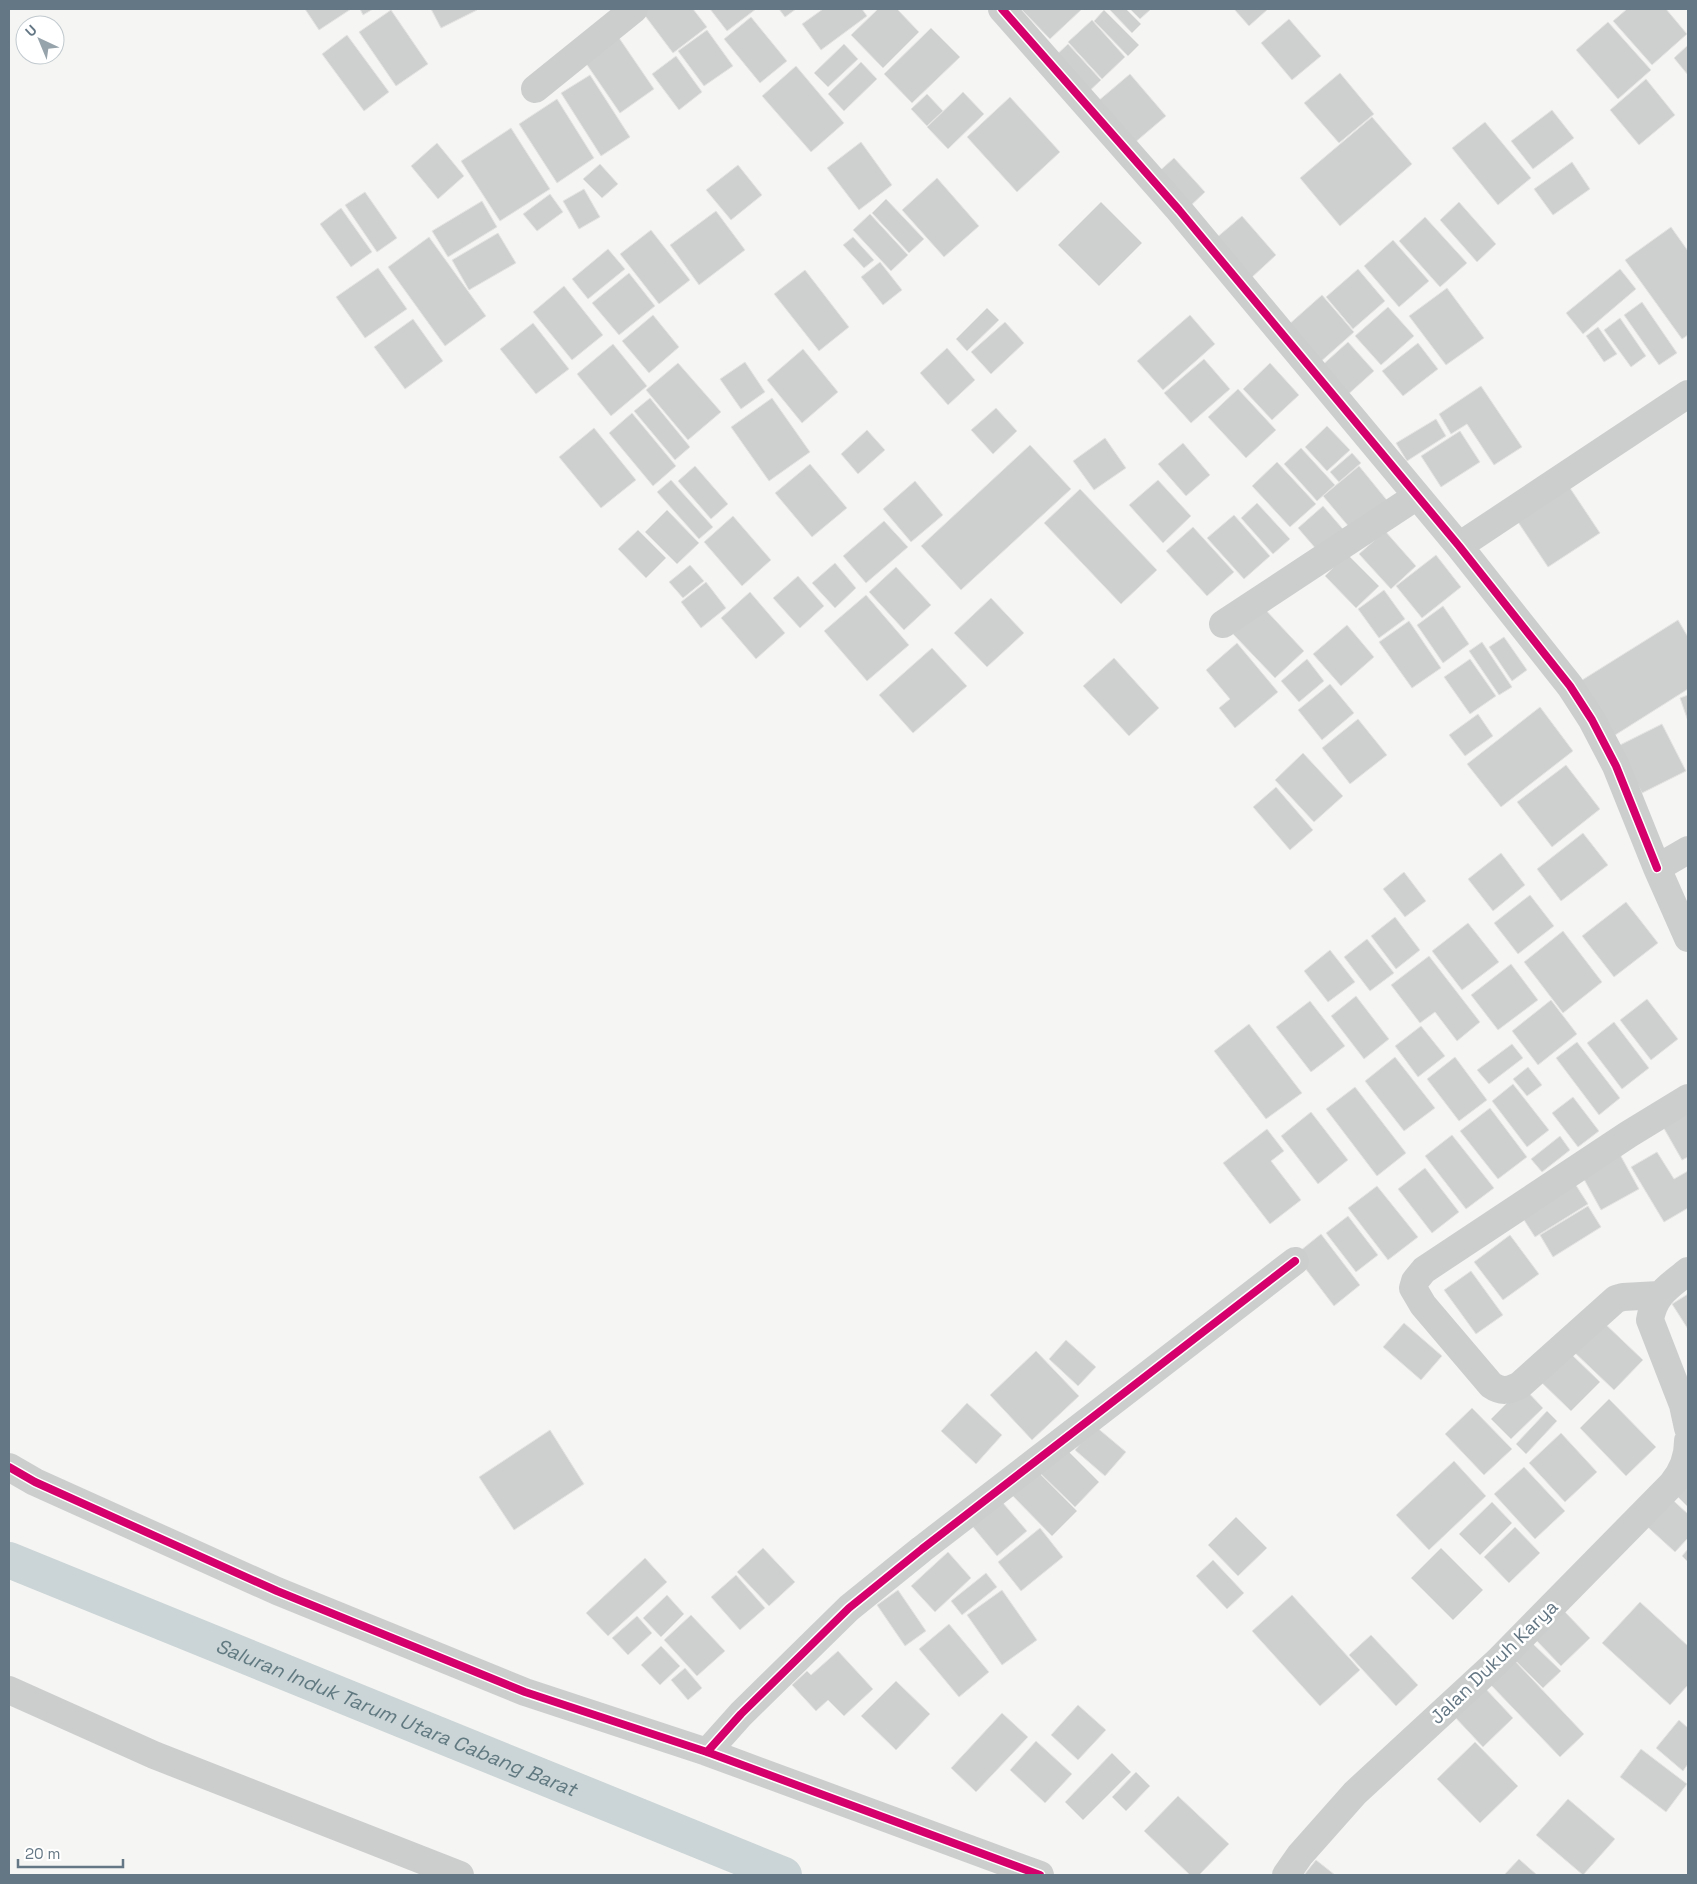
<svg xmlns="http://www.w3.org/2000/svg" width="1697" height="1884" font-family="'Space Grotesk',sans-serif">
<style>
.lines{fill:none;stroke-linecap:round;stroke-linejoin:round}
.canal{stroke:#cbd4d6;stroke-width:36}
.building{fill:#ced0cf;stroke:#e4e4e3}
.minor{stroke:#cccece;stroke-width:28}
.cycleway-casing{stroke:#fff;stroke-width:11}
.cycleway{stroke:#d6006c;stroke-width:8}
.labels{text-anchor:middle;dominant-baseline:central;stroke-width:5;stroke-linejoin:round;paint-order:stroke}
.street-label{font-size:19px;fill:#647784;stroke:#fff}
.water-label{font-size:20px;font-style:italic;fill:#607981;stroke:#fff}
</style>
<rect width="100%" height="100%" fill="#f5f5f3"/>
<g class="lines">
<path class="canal" id="s1" d="M 9,1560 L 784,1875"/>
</g>
<path class="building" d="M 305,9 L 351,9 L 319,30 Z
M 360,9 L 373,9 L 363,15 Z
M 431,9 L 476,9 L 477,10 L 441,28 Z
M 640,9 L 693,9 L 707,27 L 673,53 Z
M 710,9 L 756,9 L 727,31 Z
M 779,9 L 796,9 L 785,17 Z
M 823,9 L 862,9 L 867,16 L 821,50 L 802,24 Z
M 878,9 L 897,9 L 919,32 L 883,68 L 851,35 Z
M 1021,9 L 1082,9 L 1050,39 Z
M 1109,9 L 1126,9 L 1141,24 L 1132,33 Z
M 1130,9 L 1151,9 L 1140,19 Z
M 1234,9 L 1268,9 L 1249,26 Z
M 1627,9 L 1666,9 L 1687,34 L 1652,65 L 1613,21 Z
M 391,10 L 428,64 L 396,86 L 359,32 Z
M 1104,10 L 1139,45 L 1128,56 L 1094,21 Z
M 751,17 L 787,61 L 760,83 L 724,39 Z
M 1289,19 L 1321,56 L 1292,80 L 1261,43 Z
M 1092,20 L 1125,57 L 1102,79 L 1068,42 Z
M 1608,22 L 1651,70 L 1618,99 L 1576,50 Z
M 931,28 L 960,57 L 912,103 L 884,74 Z
M 707,30 L 733,66 L 704,86 L 678,51 Z
M 615,32 L 654,89 L 620,113 L 581,56 Z
M 347,35 L 389,92 L 364,111 L 322,54 Z
M 844,44 L 858,59 L 828,87 L 814,73 Z
M 1068,44 L 1101,80 L 1083,97 L 1050,61 Z
M 1688,45 L 1688,75 L 1674,58 Z
M 676,56 L 702,92 L 679,110 L 652,74 Z
M 861,62 L 877,79 L 844,111 L 828,94 Z
M 796,66 L 844,123 L 811,152 L 762,96 Z
M 1340,73 L 1374,114 L 1339,143 L 1304,103 Z
M 1130,74 L 1166,116 L 1133,144 L 1097,102 Z
M 590,75 L 630,137 L 601,156 L 561,93 Z
M 1646,79 L 1675,115 L 1639,145 L 1610,110 Z
M 963,92 L 984,114 L 948,149 L 927,127 Z
M 927,94 L 943,111 L 927,126 L 911,109 Z
M 1010,97 L 1060,152 L 1017,192 L 967,137 Z
M 557,99 L 594,158 L 557,183 L 519,124 Z
M 1552,110 L 1574,138 L 1533,169 L 1511,141 Z
M 1372,117 L 1412,164 L 1340,226 L 1300,178 Z
M 1485,122 L 1531,178 L 1498,205 L 1452,148 Z
M 511,128 L 550,189 L 500,221 L 461,161 Z
M 861,142 L 892,185 L 859,210 L 827,168 Z
M 437,143 L 464,176 L 438,199 L 411,166 Z
M 1174,158 L 1205,192 L 1186,210 L 1155,175 Z
M 1572,162 L 1590,189 L 1553,215 L 1534,189 Z
M 600,164 L 618,184 L 602,198 L 583,179 Z
M 738,165 L 762,195 L 731,220 L 706,190 Z
M 937,178 L 979,226 L 944,257 L 902,210 Z
M 584,189 L 600,217 L 579,229 L 563,201 Z
M 365,192 L 397,238 L 377,252 L 345,205 Z
M 550,194 L 563,212 L 537,231 L 523,214 Z
M 886,199 L 924,239 L 909,253 L 872,213 Z
M 482,201 L 497,227 L 448,257 L 432,231 Z
M 1101,202 L 1142,243 L 1099,286 L 1058,245 Z
M 1459,202 L 1496,244 L 1477,262 L 1440,220 Z
M 341,208 L 372,252 L 351,267 L 320,224 Z
M 716,211 L 745,250 L 699,285 L 670,245 Z
M 870,214 L 908,255 L 891,271 L 853,230 Z
M 1242,216 L 1276,255 L 1250,279 L 1215,239 Z
M 1425,217 L 1467,263 L 1440,287 L 1399,241 Z
M 1671,227 L 1688,251 L 1688,335 L 1682,339 L 1625,260 Z
M 651,230 L 690,280 L 659,304 L 620,254 Z
M 498,233 L 516,263 L 469,290 L 452,260 Z
M 429,237 L 486,316 L 445,346 L 388,267 Z
M 853,237 L 874,260 L 864,268 L 843,245 Z
M 1393,240 L 1429,281 L 1399,307 L 1364,266 Z
M 608,249 L 625,269 L 588,299 L 572,279 Z
M 880,262 L 902,290 L 883,305 L 861,277 Z
M 378,268 L 407,309 L 365,338 L 336,297 Z
M 1358,269 L 1385,301 L 1353,329 L 1326,297 Z
M 1620,269 L 1636,289 L 1583,334 L 1566,313 Z
M 805,270 L 849,327 L 819,351 L 774,294 Z
M 629,273 L 655,306 L 619,335 L 592,303 Z
M 564,286 L 603,335 L 572,360 L 533,312 Z
M 1447,288 L 1484,338 L 1446,365 L 1409,316 Z
M 1322,295 L 1354,332 L 1318,364 L 1286,327 Z
M 1642,302 L 1677,353 L 1659,365 L 1624,315 Z
M 1388,307 L 1414,336 L 1381,365 L 1355,336 Z
M 987,308 L 999,320 L 967,351 L 956,339 Z
M 653,315 L 679,347 L 649,373 L 622,341 Z
M 1190,315 L 1215,344 L 1163,390 L 1137,361 Z
M 1620,318 L 1646,356 L 1631,367 L 1604,330 Z
M 413,319 L 443,361 L 405,389 L 374,347 Z
M 1005,322 L 1024,343 L 991,374 L 971,352 Z
M 533,323 L 569,369 L 536,394 L 500,349 Z
M 1598,327 L 1617,354 L 1604,362 L 1586,336 Z
M 1348,342 L 1374,371 L 1344,398 L 1318,369 Z
M 1418,343 L 1438,369 L 1403,396 L 1382,371 Z
M 613,344 L 647,386 L 611,416 L 577,374 Z
M 947,348 L 975,380 L 948,405 L 920,373 Z
M 803,349 L 838,392 L 802,423 L 767,380 Z
M 1204,359 L 1230,389 L 1191,423 L 1164,393 Z
M 745,362 L 765,392 L 741,409 L 720,379 Z
M 678,363 L 721,412 L 688,440 L 646,390 Z
M 1270,363 L 1299,395 L 1272,420 L 1243,389 Z
M 1481,386 L 1522,447 L 1494,465 L 1467,424 L 1451,434 L 1439,414 Z
M 1238,389 L 1276,430 L 1246,458 L 1208,417 Z
M 650,398 L 690,447 L 675,460 L 634,411 Z
M 772,398 L 810,452 L 769,481 L 731,427 Z
M 996,408 L 1017,431 L 993,454 L 971,430 Z
M 632,413 L 676,466 L 653,486 L 609,433 Z
M 1436,419 L 1446,436 L 1407,461 L 1396,443 Z
M 1327,426 L 1350,450 L 1327,471 L 1305,447 Z
M 594,428 L 636,480 L 601,508 L 559,457 Z
M 867,430 L 885,450 L 858,474 L 841,454 Z
M 1460,431 L 1480,462 L 1441,487 L 1421,456 Z
M 1105,438 L 1126,468 L 1094,490 L 1073,461 Z
M 1183,443 L 1210,475 L 1186,496 L 1158,464 Z
M 1030,445 L 1071,489 L 961,590 L 921,546 Z
M 1301,448 L 1335,485 L 1317,501 L 1284,464 Z
M 1352,453 L 1361,463 L 1339,482 L 1330,472 Z
M 1277,462 L 1316,504 L 1290,527 L 1252,486 Z
M 810,464 L 847,508 L 812,537 L 775,493 Z
M 695,466 L 728,504 L 711,519 L 678,481 Z
M 1359,466 L 1390,504 L 1355,534 L 1323,496 Z
M 671,480 L 713,527 L 699,539 L 657,492 Z
M 1158,480 L 1191,516 L 1163,543 L 1129,505 Z
M 915,481 L 943,515 L 911,542 L 883,509 Z
M 1570,488 L 1600,533 L 1548,567 L 1518,522 Z
M 1080,489 L 1157,570 L 1121,604 L 1044,523 Z
M 1257,503 L 1290,539 L 1273,554 L 1241,518 Z
M 1323,506 L 1348,535 L 1323,557 L 1298,528 Z
M 667,510 L 699,543 L 677,564 L 645,532 Z
M 1234,515 L 1270,556 L 1244,579 L 1207,538 Z
M 733,516 L 771,560 L 742,586 L 704,542 Z
M 884,521 L 908,547 L 866,583 L 843,556 Z
M 1193,527 L 1234,572 L 1207,596 L 1166,551 Z
M 638,530 L 666,558 L 646,578 L 618,549 Z
M 1385,531 L 1416,566 L 1391,589 L 1359,554 Z
M 1347,554 L 1379,586 L 1356,608 L 1325,576 Z
M 1436,555 L 1461,587 L 1422,618 L 1396,586 Z
M 835,563 L 856,588 L 835,608 L 812,583 Z
M 690,565 L 704,581 L 683,598 L 669,582 Z
M 896,567 L 931,605 L 904,630 L 869,592 Z
M 798,576 L 824,606 L 800,628 L 773,598 Z
M 706,582 L 726,608 L 701,628 L 681,602 Z
M 1384,590 L 1405,619 L 1379,638 L 1358,609 Z
M 750,592 L 785,633 L 756,659 L 721,618 Z
M 866,595 L 909,645 L 867,681 L 824,631 Z
M 991,598 L 1024,633 L 987,667 L 954,633 Z
M 1262,606 L 1304,651 L 1275,678 L 1233,634 Z
M 1443,606 L 1469,644 L 1443,663 L 1417,625 Z
M 1678,620 L 1688,637 L 1688,689 L 1612,737 L 1579,682 Z
M 1409,621 L 1441,668 L 1412,688 L 1379,642 Z
M 1347,625 L 1374,657 L 1341,686 L 1313,654 Z
M 1504,637 L 1527,670 L 1512,681 L 1489,647 Z
M 1482,642 L 1512,687 L 1499,695 L 1469,651 Z
M 1237,643 L 1278,692 L 1235,728 L 1219,708 L 1230,699 L 1206,670 Z
M 932,648 L 967,686 L 913,733 L 879,695 Z
M 1114,658 L 1159,708 L 1129,736 L 1083,686 Z
M 1307,659 L 1324,681 L 1299,702 L 1281,681 Z
M 1470,659 L 1496,696 L 1470,714 L 1444,677 Z
M 1330,684 L 1354,713 L 1322,740 L 1298,710 Z
M 1688,695 L 1688,721 L 1680,698 Z
M 1540,707 L 1573,751 L 1501,807 L 1467,764 Z
M 1478,714 L 1493,736 L 1465,756 L 1449,735 Z
M 1358,719 L 1387,755 L 1350,784 L 1322,748 Z
M 1662,724 L 1686,771 L 1642,793 L 1618,746 Z
M 1303,753 L 1343,796 L 1314,822 L 1275,780 Z
M 1566,765 L 1600,809 L 1552,847 L 1517,802 Z
M 1276,787 L 1313,830 L 1290,850 L 1253,807 Z
M 1583,833 L 1608,865 L 1561,901 L 1537,869 Z
M 1501,853 L 1525,885 L 1493,911 L 1468,879 Z
M 1404,872 L 1426,901 L 1405,917 L 1383,889 Z
M 1530,895 L 1554,926 L 1518,954 L 1494,923 Z
M 1626,902 L 1658,943 L 1614,977 L 1582,936 Z
M 1395,917 L 1420,950 L 1396,969 L 1371,936 Z
M 1468,923 L 1499,962 L 1462,990 L 1432,951 Z
M 1563,931 L 1602,982 L 1563,1013 L 1524,962 Z
M 1367,939 L 1394,973 L 1370,991 L 1344,957 Z
M 1330,950 L 1355,982 L 1328,1002 L 1304,971 Z
M 1429,956 L 1480,1022 L 1457,1041 L 1435,1012 L 1420,1023 L 1391,985 Z
M 1511,964 L 1538,1000 L 1498,1030 L 1471,995 Z
M 1356,996 L 1389,1039 L 1364,1059 L 1331,1016 Z
M 1647,999 L 1678,1039 L 1651,1060 L 1620,1020 Z
M 1551,1000 L 1577,1034 L 1538,1065 L 1512,1031 Z
M 1310,1001 L 1345,1046 L 1311,1072 L 1276,1027 Z
M 1614,1022 L 1649,1068 L 1622,1089 L 1587,1043 Z
M 1249,1024 L 1302,1093 L 1266,1119 L 1214,1051 Z
M 1421,1026 L 1445,1056 L 1418,1077 L 1395,1046 Z
M 1577,1042 L 1620,1098 L 1599,1115 L 1556,1058 Z
M 1512,1044 L 1523,1058 L 1489,1084 L 1477,1070 Z
M 1395,1057 L 1435,1108 L 1404,1131 L 1365,1081 Z
M 1455,1057 L 1487,1100 L 1459,1121 L 1427,1079 Z
M 1528,1067 L 1542,1085 L 1527,1096 L 1513,1079 Z
M 1513,1084 L 1549,1130 L 1527,1147 L 1492,1101 Z
M 1355,1087 L 1406,1153 L 1377,1176 L 1326,1109 Z
M 1573,1097 L 1599,1131 L 1578,1147 L 1552,1113 Z
M 1688,1100 L 1688,1157 L 1682,1160 L 1658,1118 Z
M 1490,1108 L 1527,1157 L 1498,1179 L 1460,1131 Z
M 1311,1112 L 1348,1160 L 1318,1184 L 1281,1136 Z
M 1267,1129 L 1284,1151 L 1271,1161 L 1301,1200 L 1270,1224 L 1223,1163 Z
M 1452,1135 L 1494,1188 L 1466,1209 L 1425,1156 Z
M 1560,1136 L 1570,1150 L 1542,1172 L 1531,1159 Z
M 1618,1151 L 1639,1189 L 1601,1210 L 1580,1172 Z
M 1657,1152 L 1674,1179 L 1688,1171 L 1688,1208 L 1664,1222 L 1631,1167 Z
M 1425,1168 L 1459,1212 L 1432,1233 L 1398,1189 Z
M 1570,1176 L 1588,1204 L 1535,1237 L 1517,1209 Z
M 1377,1186 L 1418,1237 L 1388,1260 L 1348,1208 Z
M 1588,1206 L 1601,1227 L 1553,1257 L 1540,1235 Z
M 1348,1216 L 1378,1255 L 1356,1272 L 1326,1233 Z
M 1321,1234 L 1360,1285 L 1334,1306 L 1295,1255 Z
M 1510,1235 L 1539,1274 L 1503,1300 L 1474,1262 Z
M 1471,1271 L 1503,1315 L 1476,1334 L 1444,1290 Z
M 1688,1294 L 1688,1329 L 1672,1304 Z
M 1601,1320 L 1643,1360 L 1614,1390 L 1572,1350 Z
M 1404,1323 L 1442,1356 L 1421,1380 L 1383,1347 Z
M 1066,1340 L 1096,1367 L 1078,1386 L 1049,1359 Z
M 1036,1351 L 1079,1396 L 1032,1440 L 990,1395 Z
M 1568,1351 L 1600,1382 L 1571,1411 L 1539,1380 Z
M 1523,1387 L 1543,1408 L 1511,1439 L 1491,1419 Z
M 1609,1399 L 1656,1447 L 1626,1476 L 1580,1428 Z
M 967,1403 L 1002,1435 L 976,1464 L 941,1431 Z
M 1472,1408 L 1512,1449 L 1484,1475 L 1445,1434 Z
M 1547,1411 L 1557,1421 L 1526,1454 L 1516,1444 Z
M 1095,1426 L 1126,1452 L 1105,1476 L 1075,1450 Z
M 550,1430 L 584,1484 L 514,1530 L 479,1477 Z
M 1561,1433 L 1597,1472 L 1565,1502 L 1529,1463 Z
M 1064,1447 L 1099,1482 L 1075,1507 L 1039,1472 Z
M 1454,1461 L 1486,1496 L 1429,1550 L 1396,1515 Z
M 1033,1467 L 1077,1511 L 1052,1536 L 1008,1491 Z
M 1524,1467 L 1565,1511 L 1535,1539 L 1494,1494 Z
M 1688,1469 L 1688,1507 L 1669,1488 Z
M 1665,1493 L 1688,1514 L 1688,1538 L 1675,1552 L 1640,1520 Z
M 997,1496 L 1027,1531 L 997,1556 L 968,1521 Z
M 1492,1502 L 1512,1523 L 1480,1555 L 1459,1534 Z
M 1236,1517 L 1267,1548 L 1238,1576 L 1208,1545 Z
M 1515,1527 L 1540,1553 L 1509,1583 L 1484,1557 Z
M 1040,1528 L 1063,1557 L 1021,1591 L 998,1562 Z
M 763,1548 L 795,1582 L 769,1606 L 737,1572 Z
M 1441,1548 L 1483,1590 L 1453,1620 L 1411,1578 Z
M 1688,1549 L 1688,1562 L 1682,1556 Z
M 948,1552 L 971,1578 L 935,1612 L 911,1586 Z
M 645,1558 L 667,1582 L 608,1636 L 586,1613 Z
M 1213,1560 L 1244,1593 L 1227,1609 L 1196,1576 Z
M 986,1573 L 997,1587 L 962,1615 L 951,1601 Z
M 736,1575 L 765,1608 L 740,1630 L 711,1597 Z
M 898,1590 L 926,1631 L 905,1646 L 877,1605 Z
M 1002,1590 L 1037,1640 L 1002,1665 L 967,1615 Z
M 667,1595 L 684,1614 L 661,1637 L 643,1618 Z
M 1292,1595 L 1360,1670 L 1320,1706 L 1252,1631 Z
M 1640,1602 L 1688,1646 L 1688,1685 L 1670,1705 L 1602,1643 Z
M 1564,1611 L 1590,1638 L 1561,1666 L 1535,1639 Z
M 691,1615 L 725,1651 L 697,1676 L 664,1640 Z
M 637,1616 L 652,1633 L 628,1655 L 612,1638 Z
M 949,1624 L 989,1672 L 959,1697 L 919,1649 Z
M 1371,1635 L 1418,1685 L 1396,1706 L 1349,1655 Z
M 1531,1642 L 1561,1671 L 1543,1688 L 1514,1659 Z
M 661,1646 L 680,1666 L 660,1685 L 641,1665 Z
M 838,1651 L 873,1689 L 844,1716 L 828,1700 L 816,1711 L 792,1685 L 807,1671 L 811,1675 Z
M 1514,1660 L 1584,1734 L 1560,1757 L 1489,1683 Z
M 685,1668 L 702,1688 L 688,1700 L 671,1680 Z
M 896,1681 L 930,1714 L 896,1750 L 861,1716 Z
M 1483,1686 L 1513,1718 L 1483,1747 L 1453,1715 Z
M 1078,1705 L 1106,1730 L 1078,1760 L 1051,1735 Z
M 1002,1713 L 1028,1737 L 976,1792 L 951,1768 Z
M 1679,1720 L 1688,1728 L 1688,1764 L 1683,1771 L 1656,1748 Z
M 1036,1741 L 1072,1774 L 1045,1803 L 1010,1770 Z
M 1475,1742 L 1518,1786 L 1480,1823 L 1437,1779 Z
M 1641,1749 L 1687,1784 L 1666,1812 L 1620,1777 Z
M 1112,1753 L 1131,1772 L 1083,1820 L 1065,1802 Z
M 1136,1772 L 1150,1786 L 1126,1811 L 1112,1797 Z
M 1178,1796 L 1229,1844 L 1199,1875 L 1190,1875 L 1144,1831 Z
M 1568,1799 L 1615,1839 L 1583,1875 L 1536,1835 Z
M 1519,1859 L 1537,1875 L 1504,1875 Z
M 1316,1860 L 1335,1875 L 1304,1875 Z"/>
<g class="lines">
<path class="minor" d="M 1002,9 L 1179,210 L 1459,546 L 1570,686 L 1592,720 L 1616,766 L 1657,868
M 535,89 L 634,9
M 1459,546 L 1688,394
M 1223,624 L 1417,496
M 1688,850 L 1657,868 L 1688,938
M 1688,1271 C 1670,1286 1654,1294 1650,1320 L 1683,1405 L 1688,1428
M 1659,1295 L 1623,1297 L 1616,1299 L 1520,1385 C 1509,1391 1501,1392 1491,1385 L 1423,1305 L 1413,1288 L 1415,1281 L 1424,1270 L 1629,1134 L 1688,1098
M 9,1467 L 35,1482 L 277,1591 L 525,1692 L 707,1752 L 1040,1875
M 9,1690 L 154,1755 L 460,1875
M 707,1752 L 741,1714 L 849,1608 L 922,1549 L 1295,1261
M 1286,1875 L 1300,1855 L 1355,1793 L 1498,1661 L 1672,1484 C 1683,1471 1688,1458 1688,1441"/>
<defs>
<path id="cycleway" d="M 1002,9 L 1179,210 L 1459,546 L 1570,686 L 1592,720 L 1616,766 L 1657,868
M 9,1467 L 35,1482 L 277,1591 L 525,1692 L 707,1752 L 1040,1875
M 707,1752 L 741,1714 L 849,1608 L 922,1549 L 1295,1261"/>
</defs>
<use href="#cycleway" class="cycleway-casing"/>
<use href="#cycleway" class="cycleway"/>
</g>
<g class="labels">
<g class="street-label">
<text transform="translate(1494 1662) rotate(-44)">Jalan Dukuh Karya</text>
</g>
<g class="water-label">
<text stroke="none"><textPath href="#s1" startOffset="418">Saluran Induk Tarum Utara Cabang Barat</textPath></text>
</g>
</g>
<rect width="1697" height="1884" fill="none" stroke="#647784" stroke-width="20"/>
<g transform="translate(40 40) rotate(316)"><circle r="24" fill="#ffffff" stroke="#c1c9ce"/>
<path d="M0-4L9 19L0 12L-9 19Z" fill="#97a3ab"/>
<text y="-8" font-size="14" font-weight="bold" text-anchor="middle" fill="#647784">U</text>
</g>
<path d="M18 1859v8h105v-8" fill="none" stroke="#647784" stroke-width="2.5"/>
<text x="25" y="1859" font-size="15" fill="#647784" stroke="#ffffff" stroke-width="4" paint-order="stroke">20 m</text>
</svg>
